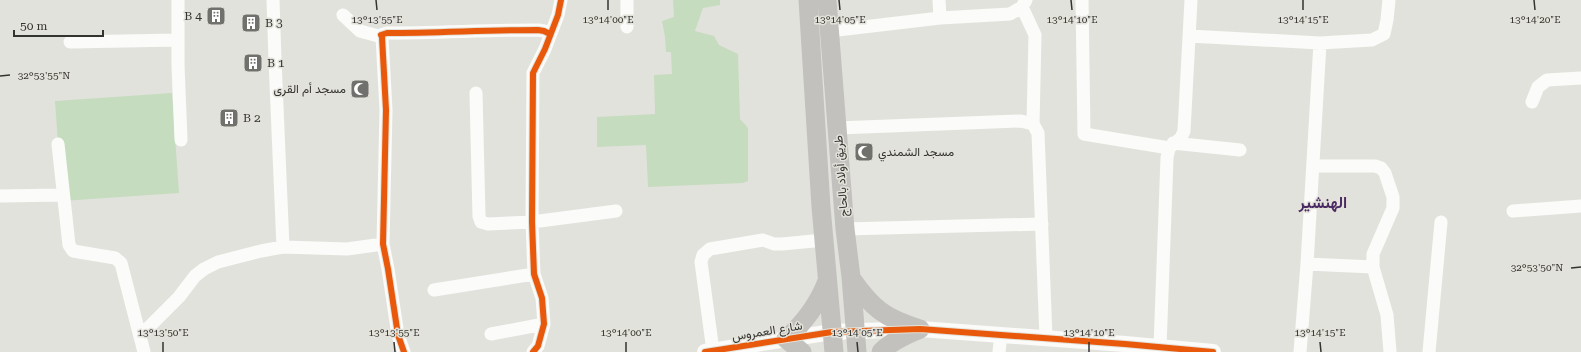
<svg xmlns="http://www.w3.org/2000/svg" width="1581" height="352" font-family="'Roboto Serif',Vazirmatn,serif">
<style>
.green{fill:#c6dcbe}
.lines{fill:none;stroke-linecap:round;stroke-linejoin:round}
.minor{stroke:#fbfbfa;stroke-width:13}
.tertiary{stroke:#fbfbfa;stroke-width:16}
.secondary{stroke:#c3c1bd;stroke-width:19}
.cycleway-casing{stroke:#e4e3db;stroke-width:8}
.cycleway{stroke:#e8590c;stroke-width:6}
.ticks{fill:none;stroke:#333330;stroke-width:1.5}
.labels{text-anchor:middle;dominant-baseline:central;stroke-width:3;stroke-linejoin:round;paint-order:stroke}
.poi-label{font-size:12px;fill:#333330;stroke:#e4e3db;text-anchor:start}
.street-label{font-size:12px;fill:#333330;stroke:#e4e3db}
.district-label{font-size:16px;font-weight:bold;fill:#492a63;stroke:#e4e3db}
.ticks-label{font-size:10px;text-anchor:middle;fill:#333330;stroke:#e4e3db;stroke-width:3;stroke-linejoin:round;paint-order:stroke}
</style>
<rect width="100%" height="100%" fill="#e2e2dd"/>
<path class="green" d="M 673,0 L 720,0 L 720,5 L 703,8 L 695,31 L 714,36 L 719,45 L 738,54 L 740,119 L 748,128 L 748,181 L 743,183 L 648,187 L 646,145 L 597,147 L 597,117 L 655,114 L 654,75 L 672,74 L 671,52 L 666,52 L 665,37 L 662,21 L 674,17 Z
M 172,93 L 179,193 L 62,201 L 55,101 Z"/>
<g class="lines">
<path class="minor" d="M 178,0 L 178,65 L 181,140
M 273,0 L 275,60 L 283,247
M 627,0 L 627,27
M 939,0 L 940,18
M 1082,0 L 1084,134 L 1169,148
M 1022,7 L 1035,35 L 1033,124 L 1038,133 L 1046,338
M 343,15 L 360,31 L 382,37
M 829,31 L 940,18 L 1010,14 L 1022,7 L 1026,0
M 1189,36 L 1320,43 L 1372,40 L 1384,34 L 1387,20 L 1389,0
M 70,42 L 178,40
M 476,93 L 479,216 L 481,222 L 488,224 L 532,222 L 616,211
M 1532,102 L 1538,87 L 1547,80 L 1581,78
M 837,128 L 1021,121 L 1033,124
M 1173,143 L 1240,150
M 58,144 L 69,245 L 73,251 L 115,258 L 121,263 L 144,352
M 1313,166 L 1375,166 L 1381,168 L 1385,173 L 1393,197 L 1393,208 L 1373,254 L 1373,267 L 1387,315 L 1390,352
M 0,196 L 62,195
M 1513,211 L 1581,206
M 845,229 L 1042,224
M 1307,264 L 1373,267
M 434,290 L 534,274
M 491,334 L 544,324
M 140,336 L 179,297 L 195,276 L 204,269 L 218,262 L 261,251 L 283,247 L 347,249 L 383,244
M 1160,347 L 1167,158 L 1169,148 L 1181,138 L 1184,131 L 1191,0
M 713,351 L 701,262 L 703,255 L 710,249 L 763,240 L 774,244 L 782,244 L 824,240
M 404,352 L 398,335 L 388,269 L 383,244 L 386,110 L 382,37 L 381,35 L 387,33 C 437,33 488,30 538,30 L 544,31 L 550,34
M 533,352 L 538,346 L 544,324 L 542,298 L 534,274 L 532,222 L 533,73 L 545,49 L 558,15 L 561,0
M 999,352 L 1001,334
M 1300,352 L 1307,264 L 1320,43
M 1429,352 L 1441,222"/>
<path class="tertiary" d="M 705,352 L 832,332 L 920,329 L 1125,344 L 1213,352"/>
<path class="secondary" d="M 808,0 L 821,207 L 834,352
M 827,0 L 845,229 L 851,277 L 857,352
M 851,278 C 872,308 884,318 920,329
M 802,352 L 786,339 C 805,322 818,305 827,281
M 881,352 C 891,341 907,335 920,329"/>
<defs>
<path id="cycleway" d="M 404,352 L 398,335 L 388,269 L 383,244 L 386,110 L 382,37 L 381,35 L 387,33 C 437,33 488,30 538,30 L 544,31 L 550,34
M 533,352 L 538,346 L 544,324 L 542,298 L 534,274 L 532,222 L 533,73 L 545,49 L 558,15 L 561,0
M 705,352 L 832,332 L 920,329 L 1125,344 L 1213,352"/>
</defs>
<use href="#cycleway" class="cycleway-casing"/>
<use href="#cycleway" class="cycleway"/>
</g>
<path class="ticks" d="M 376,0 L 377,10M 608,0 L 608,10M 839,0 L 840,10M 1071,0 L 1072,10M 1303,0 L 1303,10M 1534,0 L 1535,10M 0,76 L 10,75M 1571,268 L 1581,267M 163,342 L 163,352M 394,342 L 395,352M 626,342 L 626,352M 857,342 L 858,352M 1089,342 L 1089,352M 1320,342 L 1321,352"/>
<defs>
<symbol id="building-square" viewBox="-11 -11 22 22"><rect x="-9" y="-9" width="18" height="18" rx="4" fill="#70706d" stroke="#e4e3db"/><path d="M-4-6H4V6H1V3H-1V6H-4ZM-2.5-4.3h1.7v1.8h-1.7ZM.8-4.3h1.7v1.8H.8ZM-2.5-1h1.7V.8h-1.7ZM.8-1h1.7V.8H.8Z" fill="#fff"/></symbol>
<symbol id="mosque-square" viewBox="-11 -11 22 22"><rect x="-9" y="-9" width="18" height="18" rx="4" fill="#70706d" stroke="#e4e3db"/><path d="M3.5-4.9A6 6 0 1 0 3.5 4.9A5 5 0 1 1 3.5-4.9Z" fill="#fff"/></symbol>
</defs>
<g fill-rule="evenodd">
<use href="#building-square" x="205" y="5" width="22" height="22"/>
<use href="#building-square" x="240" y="12" width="22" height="22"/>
<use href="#building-square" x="242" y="52" width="22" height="22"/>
<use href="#mosque-square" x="349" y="78" width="22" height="22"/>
<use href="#building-square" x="218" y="107" width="22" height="22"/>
<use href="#mosque-square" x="853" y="141" width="22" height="22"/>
</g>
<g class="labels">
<g class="poi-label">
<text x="202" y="16" text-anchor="end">B 4</text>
<text x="265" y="23">B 3</text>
<text x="267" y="63">B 1</text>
<text x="346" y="89" text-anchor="end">مسجد أم القرى</text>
<text x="243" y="118">B 2</text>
<text x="878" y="152">مسجد الشمندي</text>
</g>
<g class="street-label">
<text transform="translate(841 176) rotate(-94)">طريق أولاد بالحاج</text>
<text transform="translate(767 331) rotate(-9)">شارع العمروس</text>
</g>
<g class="district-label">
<text x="1323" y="202">الهنشير</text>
</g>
</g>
<g class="ticks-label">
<text x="377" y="23">13°13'55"E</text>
<text x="608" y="23">13°14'00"E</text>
<text x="840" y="23">13°14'05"E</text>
<text x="1072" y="23">13°14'10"E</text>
<text x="1303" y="23">13°14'15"E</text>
<text x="1535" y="23">13°14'20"E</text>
<text x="44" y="79">32°53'55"N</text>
<text x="1537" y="271">32°53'50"N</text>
<text x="163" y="336">13°13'50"E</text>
<text x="394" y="336">13°13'55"E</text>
<text x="626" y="336">13°14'00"E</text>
<text x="857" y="336">13°14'05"E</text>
<text x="1089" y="336">13°14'10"E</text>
<text x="1320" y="336">13°14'15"E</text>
</g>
<path d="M14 30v6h89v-6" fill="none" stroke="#333330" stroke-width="2"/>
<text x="20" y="30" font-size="12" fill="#333330" stroke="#e4e3db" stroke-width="3" paint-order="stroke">50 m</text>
</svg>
